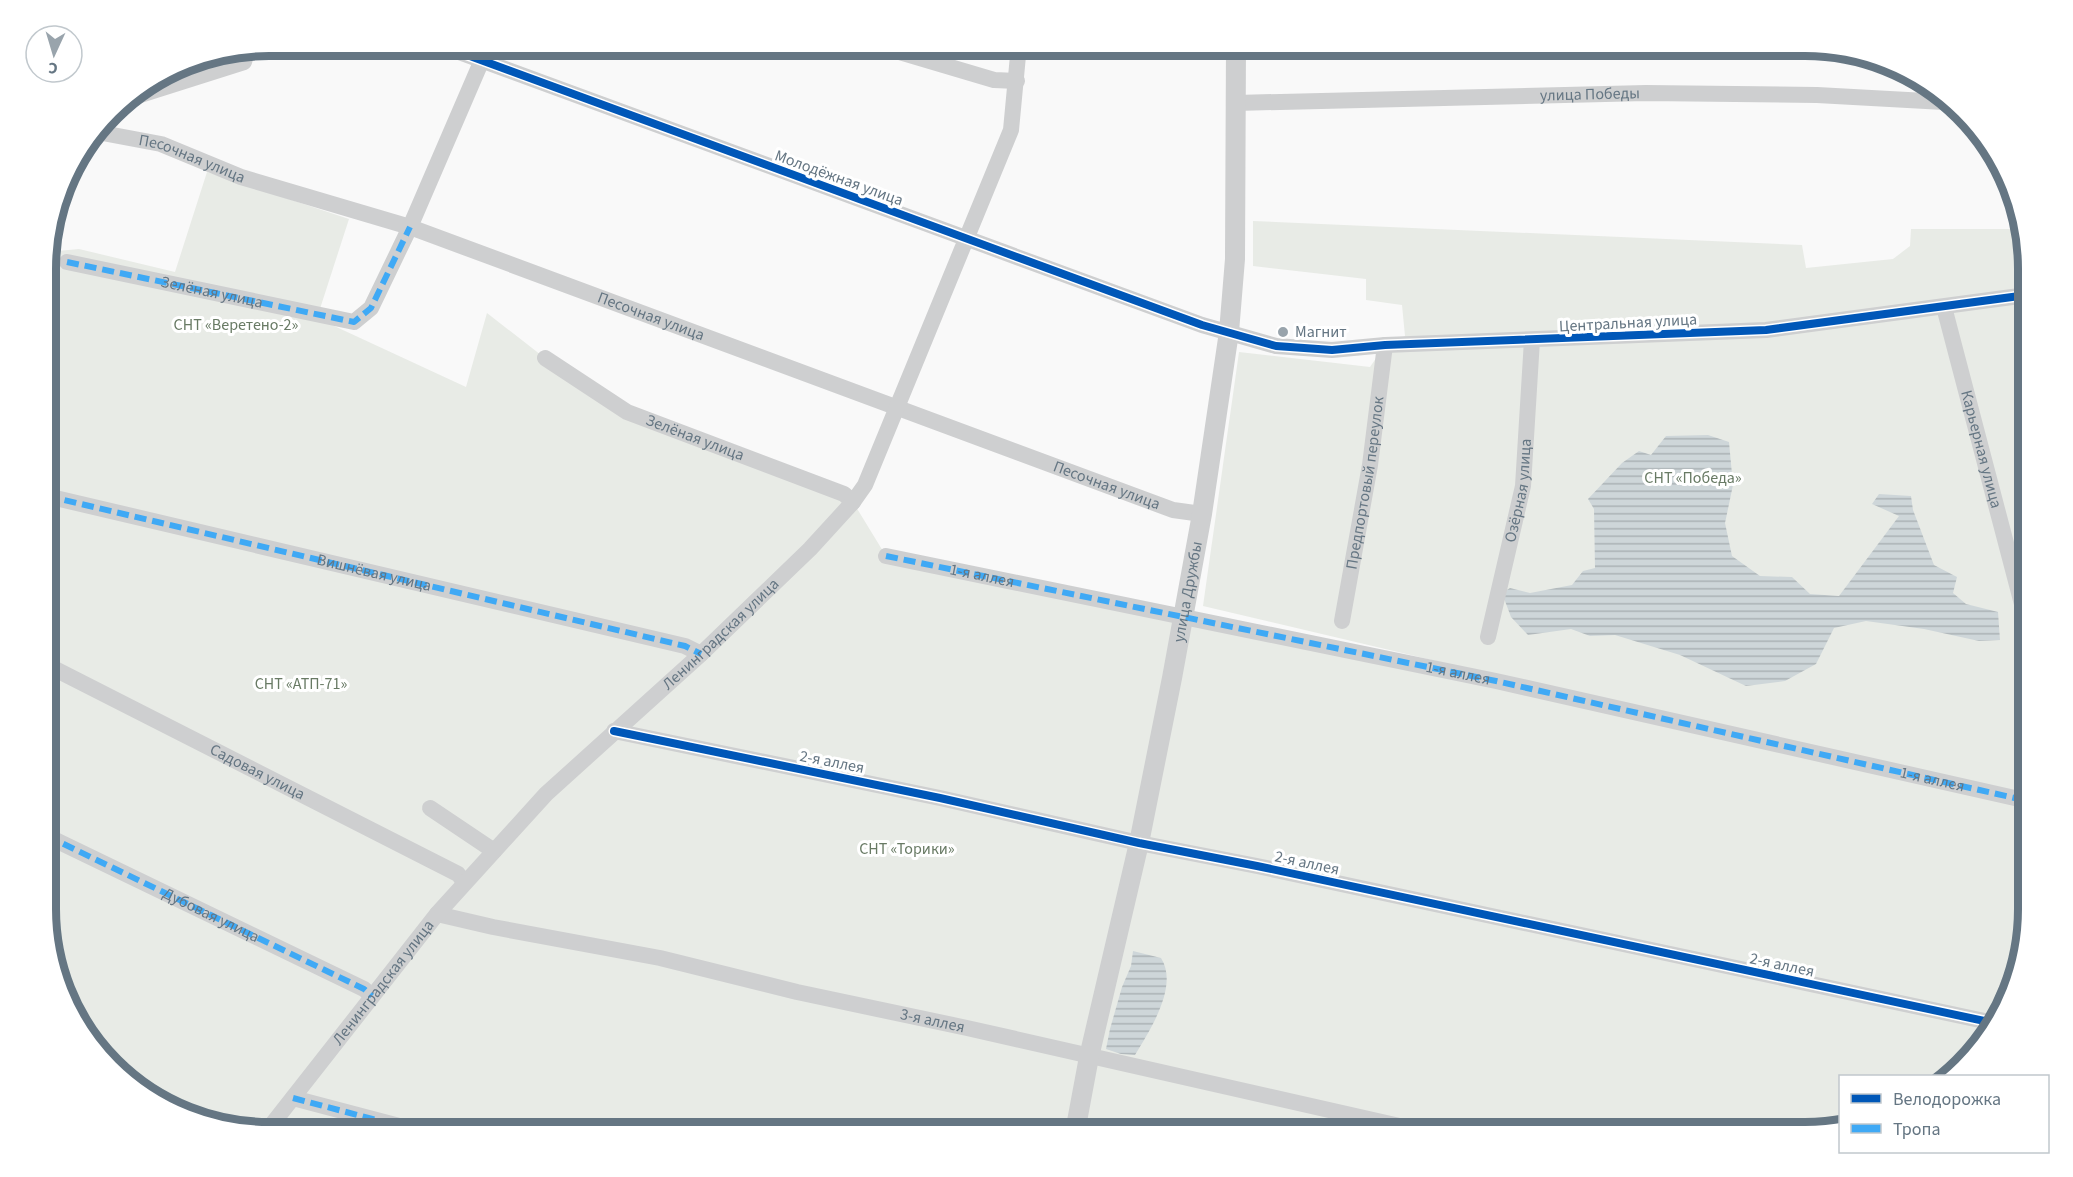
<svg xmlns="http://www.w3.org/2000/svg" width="2073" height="1177" font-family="'Source Sans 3',sans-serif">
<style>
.garden{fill:#e8ebe6}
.water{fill:url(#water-rules)}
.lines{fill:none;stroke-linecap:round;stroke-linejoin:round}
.minor{stroke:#cecfd0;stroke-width:16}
.tertiary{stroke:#cecfd0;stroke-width:20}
.quiet{stroke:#3fa9f5;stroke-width:6;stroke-dasharray:12 6;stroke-linecap:butt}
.cycleway-casing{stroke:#fff;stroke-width:11}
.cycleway{stroke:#0057b8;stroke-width:8}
.poi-dot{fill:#99a4ac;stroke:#fff;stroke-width:2}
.labels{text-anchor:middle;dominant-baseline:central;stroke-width:6;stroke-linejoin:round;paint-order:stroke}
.street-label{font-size:16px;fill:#657683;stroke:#fff}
.park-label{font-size:16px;fill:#687a64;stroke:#fff}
.poi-label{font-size:16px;fill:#657683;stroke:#fff;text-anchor:start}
.rim{fill:none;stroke:#657683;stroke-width:8}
</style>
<defs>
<pattern id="water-rules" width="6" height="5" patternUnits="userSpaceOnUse" patternTransform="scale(1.5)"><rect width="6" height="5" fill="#ced6d9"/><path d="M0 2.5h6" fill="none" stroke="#abb2b5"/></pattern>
</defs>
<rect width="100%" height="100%" fill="#f9f9f9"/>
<path class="garden" d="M 207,172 L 349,219 L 317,318 L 466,387 L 487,313 L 541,355 L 627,412 L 853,502 L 886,556 L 1978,789 L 1203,606 L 1239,352 L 1370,367 L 1385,345 L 1405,336 L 1402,305 L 1366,300 L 1366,279 L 1253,266 L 1253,221 L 1802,245 L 1806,268 L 1893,259 L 1910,246 L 1911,229 L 2023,229 L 2027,254 L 2028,923 L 1998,1020 L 1945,1076 L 1840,1076 L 1840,1127 L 1819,1132 L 268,1132 L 211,1124 L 157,1102 L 83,1033 L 47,937 L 47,252 L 79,249 L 175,272 Z"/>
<path class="water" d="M 1708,435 L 1729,442 L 1733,485 L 1725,523 L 1732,556 L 1760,576 L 1792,577 L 1810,594 L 1839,596 L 1899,516 L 1872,504 L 1879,494 L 1911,496 L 1913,510 L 1934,565 L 1957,577 L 1953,593 L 1966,604 L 1998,612 L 2000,640 L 1979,641 L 1924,629 L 1866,621 L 1834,628 L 1816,664 L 1785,681 L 1746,686 L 1680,655 L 1615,635 L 1590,636 L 1571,629 L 1528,635 L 1511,617 L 1502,593 L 1510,588 L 1530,593 L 1572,585 L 1583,571 L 1595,568 L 1594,509 L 1588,499 L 1622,463 L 1639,451 L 1651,455 L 1666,436 Z
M 1133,951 L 1161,958 C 1179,986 1150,1030 1135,1055 L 1121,1054 L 1106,1049 L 1110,1029 L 1122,987 L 1131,966 Z"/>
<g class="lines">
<g class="minor">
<path d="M 440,45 L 1202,325 L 1276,346 L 1332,350 L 1385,345 L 1766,330 L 2027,295"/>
<path d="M 876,45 L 994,80 L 1017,81"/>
<path d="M 121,101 L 244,62 L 248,49"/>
<path id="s1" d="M 1236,103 L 1646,93 L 1817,95 L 1944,102"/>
<path id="s2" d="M 97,132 L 161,144 L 241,177 L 410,227 L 1173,510 L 1202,514"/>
<path id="s3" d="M 67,262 L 354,322 L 371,308 L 410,227 L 482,60"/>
<path id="s4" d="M 1944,307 L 2028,627"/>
<path id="s5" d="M 545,358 L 627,412 L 844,494 L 853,502"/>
<path d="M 47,496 L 685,646 L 701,654"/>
<path id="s6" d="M 886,556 L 1496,681 L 2028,801"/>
<path id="s7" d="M 1342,621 L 1370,465 L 1385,345"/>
<path id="s8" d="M 1488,637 L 1523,486 L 1532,340"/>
<path id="s9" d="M 47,665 L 458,874 L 464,882"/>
<path d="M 614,731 L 940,798 L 1139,843 L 1257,866 L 1994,1023"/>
<path d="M 430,808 L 494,851"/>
<path d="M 47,836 L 364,989 L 372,996"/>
<path id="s10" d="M 437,914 L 493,927 L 660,958 L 797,992 L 967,1028 L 1426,1132"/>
<path d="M 1993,1025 L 2010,980"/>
<path d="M 293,1098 L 422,1132"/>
<path id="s11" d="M 266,1132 L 437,914 L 546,794 L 701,654 L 810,549 L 853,502 L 865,485 L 1011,130 L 1019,45"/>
</g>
<path class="tertiary" id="s12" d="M 1075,1132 L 1089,1057 L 1139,843 L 1172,678 L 1202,514 L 1229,332 L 1235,259 L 1236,45"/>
<g class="quiet">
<path d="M 67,262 L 354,322 L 371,308 L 410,227"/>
<path id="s13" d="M 47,496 L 685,646 L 701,654"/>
<path d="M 886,556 L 1496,681 L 2028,801"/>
<path id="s14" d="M 47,836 L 364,989 L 372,996"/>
<path d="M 293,1098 L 422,1132"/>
</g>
<defs>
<path id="cycleway" d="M 440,45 L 1202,325 L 1276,346 L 1332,350 L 1385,345 L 1766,330 L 2027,295
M 614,731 L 940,798 L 1139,843 L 1257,866 L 1994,1023"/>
</defs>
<use href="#cycleway" class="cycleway-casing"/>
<use href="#cycleway" class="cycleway"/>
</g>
<circle class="poi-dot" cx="1283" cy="332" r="6"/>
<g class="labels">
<g class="street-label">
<text stroke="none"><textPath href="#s1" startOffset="354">улица Победы</textPath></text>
<text stroke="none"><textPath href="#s2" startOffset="99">Песочная улица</textPath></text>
<text transform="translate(839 178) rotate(20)">Молодёжная улица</text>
<text stroke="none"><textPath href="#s3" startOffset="148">Зелёная улица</textPath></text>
<text stroke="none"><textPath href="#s2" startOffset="585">Песочная улица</textPath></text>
<text transform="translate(1628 323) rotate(-3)">Центральная улица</text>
<text stroke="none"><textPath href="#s5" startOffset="171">Зелёная улица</textPath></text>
<text stroke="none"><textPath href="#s4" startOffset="147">Карьерная улица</textPath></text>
<text stroke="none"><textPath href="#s7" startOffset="140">Предпортовый переулок</textPath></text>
<text stroke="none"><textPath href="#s2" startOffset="1071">Песочная улица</textPath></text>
<text stroke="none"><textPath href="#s8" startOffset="150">Озёрная улица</textPath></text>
<text stroke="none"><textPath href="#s13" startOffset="336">Вишнёвая улица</textPath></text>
<text stroke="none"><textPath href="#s6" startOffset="98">1-я аллея</textPath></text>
<text stroke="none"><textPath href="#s12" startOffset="552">улица Дружбы</textPath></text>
<text stroke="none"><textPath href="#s11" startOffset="676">Ленинградская улица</textPath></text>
<text stroke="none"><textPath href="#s6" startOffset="584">1-я аллея</textPath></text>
<text transform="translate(832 762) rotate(11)">2-я аллея</text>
<text stroke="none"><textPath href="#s9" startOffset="236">Садовая улица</textPath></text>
<text stroke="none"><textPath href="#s6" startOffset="1070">1-я аллея</textPath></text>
<text transform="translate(1307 863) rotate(12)">2-я аллея</text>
<text stroke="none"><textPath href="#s14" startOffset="182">Дубовая улица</textPath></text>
<text transform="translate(1782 965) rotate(12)">2-я аллея</text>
<text stroke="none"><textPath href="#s11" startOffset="190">Ленинградская улица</textPath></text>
<text stroke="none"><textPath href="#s10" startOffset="507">3-я аллея</textPath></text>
</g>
<g class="park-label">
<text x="236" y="325">СНТ «Веретено-2»</text>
<text x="1693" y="478">СНТ «Победа»</text>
<text x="301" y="684">СНТ «АТП-71»</text>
<text x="907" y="849">СНТ «Торики»</text>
</g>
<g class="poi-label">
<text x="1295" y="332">Магнит</text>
</g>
</g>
<path d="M0 0H2073V1177H0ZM269 56H1805A213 213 0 0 1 2018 269V909A213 213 0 0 1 1805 1122H269A213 213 0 0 1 56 909V269A213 213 0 0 1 269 56Z" fill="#fff" fill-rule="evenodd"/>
<path class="rim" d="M269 56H1805A213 213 0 0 1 2018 269V909A213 213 0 0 1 1805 1122H269A213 213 0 0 1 56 909V269A213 213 0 0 1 269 56Z"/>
<rect x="1839" y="1075" width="210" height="78" fill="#ffffff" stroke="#c1c8cd" stroke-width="1.5"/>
<rect x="1851" y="1094" width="30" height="9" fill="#0057b8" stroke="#c1c8cd" stroke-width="1.5"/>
<text x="1893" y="1105" font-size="18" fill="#657683">Велодорожка</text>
<rect x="1851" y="1124" width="30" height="9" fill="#3fa9f5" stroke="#c1c8cd" stroke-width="1.5"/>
<text x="1893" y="1135" font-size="18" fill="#657683">Тропа</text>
<g transform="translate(54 54) rotate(184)"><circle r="28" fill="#ffffff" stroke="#c1c8cd" stroke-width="1.5"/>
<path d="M0-4.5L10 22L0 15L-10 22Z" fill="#99a4ac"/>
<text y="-9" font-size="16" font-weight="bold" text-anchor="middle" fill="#657683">С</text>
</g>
</svg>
